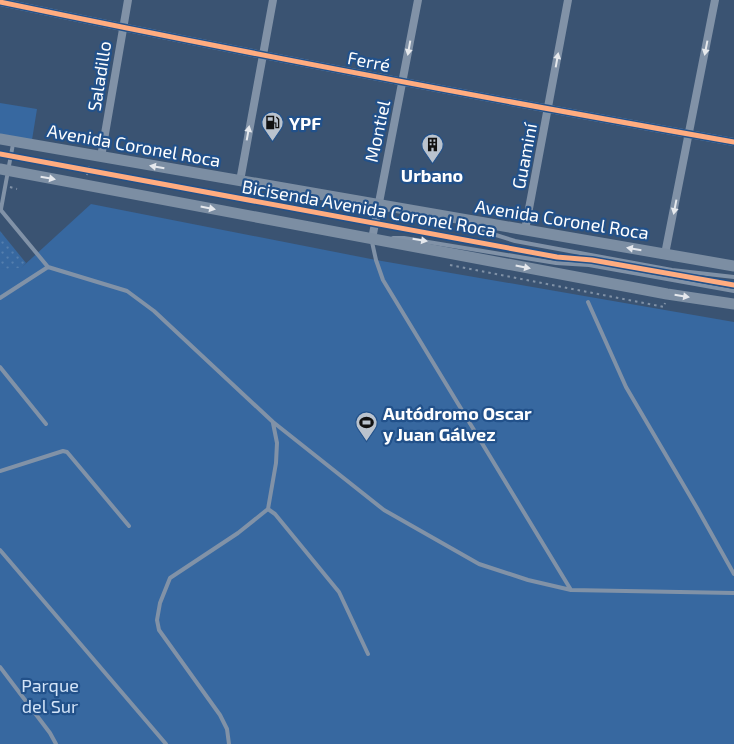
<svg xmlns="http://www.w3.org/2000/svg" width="734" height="744" font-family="'Exo 2',sans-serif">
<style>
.grass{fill:url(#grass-dots)}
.park{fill:#3768a0}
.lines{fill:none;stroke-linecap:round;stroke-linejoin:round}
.path{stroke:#8192a7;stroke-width:2;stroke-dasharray:2.5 4;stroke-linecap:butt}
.lane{stroke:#8192a7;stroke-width:4}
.street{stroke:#8192a7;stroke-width:8}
.secondary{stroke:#7c8ea3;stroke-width:11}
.cycleway-casing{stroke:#22518a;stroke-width:8}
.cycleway{stroke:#ffac80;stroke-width:5}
.oneway{fill:#e6e9ed}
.oneway2{fill:#e5e8ed}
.labels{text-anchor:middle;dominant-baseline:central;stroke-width:4.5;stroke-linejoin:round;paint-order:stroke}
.street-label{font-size:18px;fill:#fff;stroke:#22518a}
.poi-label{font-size:18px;font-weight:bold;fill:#fff;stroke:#22518a;text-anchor:start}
.park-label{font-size:18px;fill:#d3e4f8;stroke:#22518a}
</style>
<defs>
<pattern id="grass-dots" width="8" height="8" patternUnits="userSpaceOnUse" patternTransform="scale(1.25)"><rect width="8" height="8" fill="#3768a0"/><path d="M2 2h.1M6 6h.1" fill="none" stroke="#557fae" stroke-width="1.8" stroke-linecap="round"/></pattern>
</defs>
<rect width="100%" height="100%" fill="#3a5372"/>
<path class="grass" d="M 0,231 L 26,263 L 0,293 Z"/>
<path class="park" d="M 0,103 L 37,109 L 32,140 L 0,134 Z
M 91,204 L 376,260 L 734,322 L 734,744 L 0,744 L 0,269 L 21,268 Z"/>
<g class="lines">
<path class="path" d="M 87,175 L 89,165
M 10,187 L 17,189
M 450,265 L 664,307 L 665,303"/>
<path class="lane" d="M 0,209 L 48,267 L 127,291 L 154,311 L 273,422 L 384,510 L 479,564 L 528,580 L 571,590 L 734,593
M 1,209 L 13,144
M 467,226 L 515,241 L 672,270 L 734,277
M 393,238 L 404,238 L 556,263 L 589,265 L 734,291
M 372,242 L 376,260 L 383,280 L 571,590
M 0,298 L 48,267
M 588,302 L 626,387 L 697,508 L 734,574
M 0,367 L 46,424
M 0,471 L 63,451 L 67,452 L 129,526
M 268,509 L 275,514 L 339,592 L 368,654
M 0,550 L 166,744
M 0,667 L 50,733 L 56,744
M 229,744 L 227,729 L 220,715 L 159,630 L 157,620 L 160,603 L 170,578 L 238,533 L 268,509 L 276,463 L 277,443 L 273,423"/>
<path class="street" d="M 0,2 C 244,53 489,99 734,142
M 101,157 L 128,0
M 240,181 L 273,0
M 525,230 L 568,0
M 372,239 L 418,0
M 665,254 L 715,0"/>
<path class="secondary" d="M 0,139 C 244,183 489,224 734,266
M 0,169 L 667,294 L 734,304"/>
<defs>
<path id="cycleway" d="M 0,2 C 244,53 489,99 734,142
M 0,154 L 557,257 L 592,260 L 734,285"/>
</defs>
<use href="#cycleway" class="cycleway-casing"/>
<use href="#cycleway" class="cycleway"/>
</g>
<defs><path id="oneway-solid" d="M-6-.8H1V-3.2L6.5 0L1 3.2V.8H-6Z" transform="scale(1.25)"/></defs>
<g class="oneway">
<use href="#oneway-solid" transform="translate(409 48) rotate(100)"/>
<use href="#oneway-solid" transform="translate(706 48) rotate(101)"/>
<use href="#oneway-solid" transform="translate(557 60) rotate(-80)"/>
<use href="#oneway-solid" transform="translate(248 133) rotate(-80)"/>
<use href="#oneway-solid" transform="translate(675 207) rotate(101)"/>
<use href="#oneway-solid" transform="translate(420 240) rotate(9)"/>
</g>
<g class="oneway2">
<use href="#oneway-solid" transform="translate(157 167) rotate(-170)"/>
<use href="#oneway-solid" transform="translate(48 178) rotate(10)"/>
<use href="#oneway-solid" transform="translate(208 208) rotate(11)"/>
<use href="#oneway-solid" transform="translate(634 249) rotate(-170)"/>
<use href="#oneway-solid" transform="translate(523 267) rotate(11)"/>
<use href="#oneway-solid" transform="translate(682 296) rotate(9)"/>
</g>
<defs>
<symbol id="fuel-pin" viewBox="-11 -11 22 30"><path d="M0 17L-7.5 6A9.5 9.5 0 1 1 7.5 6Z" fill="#bac3ce" stroke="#22518a"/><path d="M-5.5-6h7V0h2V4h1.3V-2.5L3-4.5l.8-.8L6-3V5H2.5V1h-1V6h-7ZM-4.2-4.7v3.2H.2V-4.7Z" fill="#111"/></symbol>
<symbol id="building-pin" viewBox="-11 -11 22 30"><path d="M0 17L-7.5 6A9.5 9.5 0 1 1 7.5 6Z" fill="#bac3ce" stroke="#22518a"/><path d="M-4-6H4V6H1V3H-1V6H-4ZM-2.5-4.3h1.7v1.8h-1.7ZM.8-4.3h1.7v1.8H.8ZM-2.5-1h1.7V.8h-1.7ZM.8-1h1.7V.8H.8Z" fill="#111"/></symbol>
<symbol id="stadium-pin" viewBox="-11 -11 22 30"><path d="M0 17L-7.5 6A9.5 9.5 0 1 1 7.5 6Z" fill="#bac3ce" stroke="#22518a"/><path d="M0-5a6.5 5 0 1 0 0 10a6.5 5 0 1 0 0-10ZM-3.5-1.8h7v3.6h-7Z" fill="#111"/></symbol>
</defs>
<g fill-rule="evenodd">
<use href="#fuel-pin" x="260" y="110" width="25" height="34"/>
<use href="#building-pin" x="420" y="132" width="25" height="34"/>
<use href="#stadium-pin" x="354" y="410" width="25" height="34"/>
</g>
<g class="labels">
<g class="street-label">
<text transform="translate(369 61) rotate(11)">Ferré</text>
<text transform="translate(99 76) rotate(-81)">Saladillo</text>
<text transform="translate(377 131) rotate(-78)">Montiel</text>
<text transform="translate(134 145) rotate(10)">Avenida Coronel Roca</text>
<text transform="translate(524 156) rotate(-79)">Guaminí</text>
<text transform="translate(369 208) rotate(10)">Bicisenda Avenida Coronel Roca</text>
<text transform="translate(562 219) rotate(9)">Avenida Coronel Roca</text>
</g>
<g class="poi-label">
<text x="289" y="123">YPF</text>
<text x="432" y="175" text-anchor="middle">Urbano</text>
<text x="383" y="413">Autódromo Oscar<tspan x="383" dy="21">y Juan Gálvez</tspan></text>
</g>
<g class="park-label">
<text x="50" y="685">Parque<tspan x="50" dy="21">del Sur</tspan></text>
</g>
</g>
</svg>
